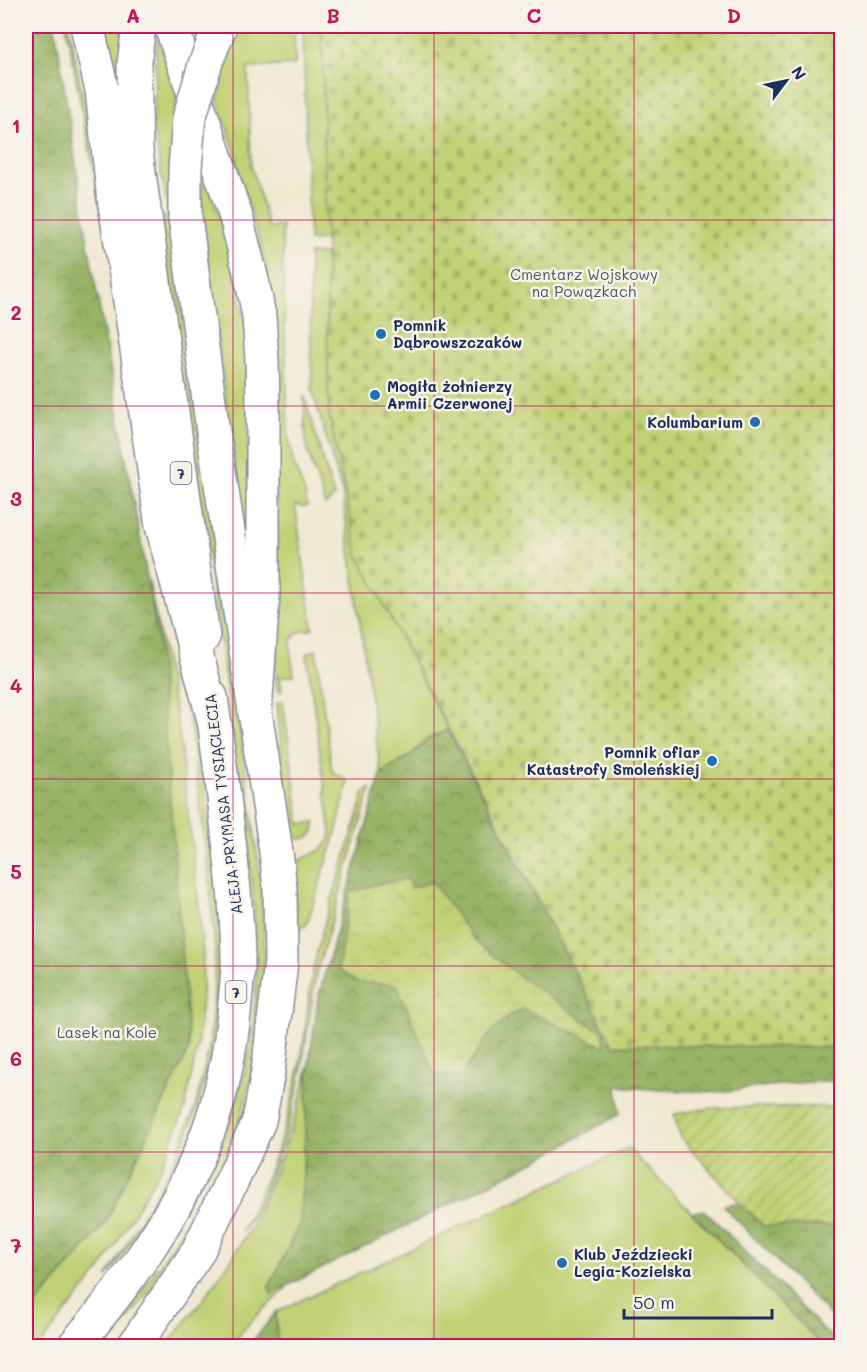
<svg xmlns="http://www.w3.org/2000/svg" width="867" height="1372" font-family="Mali,sans-serif">
<style>
.grass{fill:#c1d174;stroke:#6e8069;stroke-width:1.5}
.forest{fill:url(#forest-crowns);stroke:#5a7162;stroke-width:1.5}
.cemetery{fill:url(#cemetery-stones);stroke:#6e8069;stroke-width:1.5}
.park{fill:url(#park-crowns);stroke:#6e8069;stroke-width:1.5}
.garden{fill:url(#garden-furrows);stroke:#6e8069;stroke-width:1.5}
.lines{fill:none;stroke-linecap:round;stroke-linejoin:round}
.primary-casing{stroke:#868c98;stroke-width:36}
.highway-casing{stroke:#868c98;stroke-width:36}
.primary{stroke:#fff;stroke-width:33}
.highway{stroke:#fff;stroke-width:33}
.primary-bridge-casing{stroke:#868c98;stroke-width:36;stroke-linecap:butt}
.primary-bridge{stroke:#fff;stroke-width:33}
.grid{fill:none;stroke:#c2185b;stroke-width:1.5;stroke-opacity:0.55}
.poi-dot{fill:#1f6fb2;stroke:#f7f3e8;stroke-width:2}
.labels{text-anchor:middle;dominant-baseline:central;stroke-width:5;stroke-linejoin:round;paint-order:stroke}
.shield{fill:#f7f3e8;stroke:#5d6a87;stroke-width:1.5}
.shield-label{font-size:14px;font-weight:bold;fill:#1b2f5e}
.park-label{font-size:15px;fill:#445864;stroke:#f7f3e8}
.poi-label{font-size:15px;font-weight:bold;fill:#1b2f5e;stroke:#f7f3e8;text-anchor:start}
.street-label{font-size:15px;fill:#1b2f5e;stroke:#f7f3e8}
.neatline{fill:none;stroke:#c2185b;stroke-width:2}
.grid-label{font-size:20px;text-anchor:middle;font-weight:bold;fill:#c2185b}
</style>
<defs>
<pattern id="forest-crowns" width="20" height="18" patternUnits="userSpaceOnUse" patternTransform="scale(1.5)"><rect width="20" height="18" fill="#98b366"/><path d="M2 6a3 3 0 1 1 6 0M12 15a3 3 0 1 1 6 0" fill="none" stroke="#7b9257"/></pattern>
<pattern id="cemetery-stones" width="16" height="16" patternUnits="userSpaceOnUse" patternTransform="scale(1.5)"><rect width="16" height="16" fill="#c1d174"/><path d="M2 7V4a2 2 0 0 1 4 0v3zM10 15v-3a2 2 0 0 1 4 0v3z" fill="#a5b467"/></pattern>
<pattern id="park-crowns" width="20" height="18" patternUnits="userSpaceOnUse" patternTransform="scale(1.5)"><rect width="20" height="18" fill="#c1d174"/><path d="M2 6a3 3 0 1 1 6 0M12 15a3 3 0 1 1 6 0" fill="none" stroke="#a5b467"/></pattern>
<pattern id="garden-furrows" width="10" height="10" patternUnits="userSpaceOnUse" patternTransform="scale(1.5)"><rect width="10" height="10" fill="#c1d174"/><path d="M-1 1l2-2M0 10L10 0M9 11l2-2" fill="none" stroke="#a5b467"/></pattern>
</defs>
<rect width="100%" height="100%" fill="#f7f3e8"/>
<filter id="ink" filterUnits="userSpaceOnUse"><feTurbulence type="fractalNoise" baseFrequency=".0167" numOctaves="2"/><feDisplacementMap in="SourceGraphic" scale="12" xChannelSelector="R" yChannelSelector="G"/><feConvolveMatrix kernelMatrix="1 2 1 2 8 2 1 2 1" color-interpolation-filters="sRGB"/></filter>
<filter id="wash" filterUnits="userSpaceOnUse"><feTurbulence type="fractalNoise" baseFrequency=".008" numOctaves="4" result="noise"/><feDisplacementMap in="SourceGraphic" scale="24" xChannelSelector="R" yChannelSelector="G"/><feGaussianBlur stdDeviation="1.35" result="paint"/><feColorMatrix in="noise" values="0 0 0 0 0 0 0 0 0 0 0 0 0 0 0 0 0 1.4 0 .05"/><feComposite in="paint" operator="in"/></filter>
<g filter="url(#wash)">
<rect width="100%" height="100%" fill="#f1e8d2"/>
<path class="grass" d="M 66,26 L 69,26 L 88,124 L 104,226 Z
M 97,26 L 124,26 L 119,94 Z
M 192,26 L 294,26 L 295,65 L 248,68 L 251,166 L 269,228 L 282,225 L 288,433 L 293,462 L 305,493 L 307,506 L 303,507 L 295,505 L 313,629 C 308,630 302,630 298,633 C 285,640 293,663 294,675 L 280,677 L 282,691 L 277,691 L 276,678 L 277,519 L 267,274 L 260,243 L 235,160 L 238,159 Z
M 303,26 L 322,26 L 326,240 L 309,241 Z
M 157,36 L 178,96 L 174,111 L 169,216 L 261,881 C 263,918 266,957 263,995 C 259,1039 251,1087 237,1129 C 208,1212 162,1280 106,1346 L 97,1346 C 132,1304 167,1260 192,1212 C 200,1196 207,1179 214,1163 C 229,1126 242,1090 249,1051 C 268,948 246,842 233,739 C 211,565 185,392 161,218 L 169,216 L 153,126 Z
M 207,178 L 229,248 L 244,316 L 248,350 L 249,585 L 202,215 L 202,185 Z
M 309,254 L 326,254 L 329,415 L 358,554 L 448,730 L 428,739 L 411,755 L 381,774 L 342,491 L 312,390 Z
M 304,395 L 334,497 L 325,505 C 321,485 311,467 307,447 C 304,430 305,412 304,395 Z
M 157,550 C 171,614 187,677 199,741 C 205,771 207,801 210,831 C 215,870 219,909 220,949 C 221,1016 207,1091 181,1153 C 162,1198 135,1238 107,1277 L 170,1170 L 195,1108 L 209,1048 L 214,997 L 215,949 L 210,884 L 190,725 L 181,684 Z
M 149,582 L 179,731 L 184,779 L 197,887 L 203,953 L 202,999 L 197,1048 L 185,1108 L 161,1168 L 101,1269 L 39,1346 L 26,1346 L 26,1317 L 106,1222 Z
M 316,650 L 332,771 L 348,782 L 336,833 L 308,921 L 305,926 L 300,929 L 297,925 L 292,869 C 294,867 297,863 299,861 C 311,852 328,853 331,833 L 307,656 L 308,653 Z
M 283,702 L 300,824 L 315,822 C 316,838 301,844 291,833 L 285,801 L 286,798 L 277,703 Z
M 371,788 L 316,974 L 300,1081 L 287,1131 L 263,1196 L 255,1212 L 241,1232 C 271,1176 292,1114 302,1051 C 308,1019 308,987 316,956 C 325,916 340,877 351,838 C 355,824 362,808 363,794 L 367,790 Z
M 309,1064 L 300,1223 L 269,1287 L 271,1293 L 288,1285 C 279,1297 267,1305 256,1316 C 247,1325 239,1336 231,1346 L 169,1346 L 168,1343 C 202,1303 235,1259 259,1211 C 264,1200 268,1189 273,1177 C 288,1141 301,1103 309,1064 Z
M 628,1148 L 823,1346 L 277,1346 L 276,1312 L 584,1169 Z"/>
<path class="forest" d="M 26,26 L 55,26 L 88,243 L 158,639 L 189,1049 L 106,1222 L 26,1317 Z
M 448,730 L 613,1045 L 841,1047 L 841,1080 L 794,1083 L 719,1092 L 658,1090 L 617,1086 L 620,1114 L 537,1160 L 271,1294 L 269,1287 L 300,1223 L 309,1064 L 318,998 L 381,774 L 411,755 L 428,739 Z
M 739,1202 L 764,1226 L 841,1226 L 841,1324 L 838,1323 L 723,1206 Z
M 704,1210 L 840,1346 L 823,1346 L 692,1213 Z
M 276,1312 L 277,1346 L 249,1346 Z"/>
<path class="cemetery" d="M 322,26 L 841,26 L 841,1047 L 613,1045 L 358,555 L 329,415 Z"/>
<path class="park" d="M 408,879 L 411,888 L 432,882 L 477,943 L 522,978 L 589,1024 L 603,1031 L 605,1047 L 523,1009 L 509,1016 L 487,1037 L 461,1077 L 434,1073 L 397,985 L 357,982 L 338,970 L 350,893 L 374,885 Z"/>
<path class="garden" d="M 754,1107 L 841,1107 L 841,1226 L 764,1226 L 739,1202 L 680,1137 L 674,1114 L 711,1108 Z"/>
</g>
<g filter="url(#ink)">
<g class="lines">
<defs>
<path id="primary" d="M 139,26 L 134,64 L 136,151 L 203,637
M 74,1346 C 129,1282 179,1212 208,1132 C 223,1091 231,1047 235,1004 C 236,990 238,976 238,963 C 238,931 235,900 232,868 C 226,811 219,754 211,697
M 134,1346 L 197,1253 L 236,1172 L 259,1121 L 268,1072 L 281,962 L 280,888 L 276,852 L 212,424 L 185,217"/>
<path id="highway" d="M 87,26 L 102,90 L 113,192 L 129,294 L 162,526 L 215,724
M 171,26 L 236,217 L 252,280 L 259,316 L 262,360 L 263,405 L 263,594 L 255,713"/>
</defs>
<use href="#primary" class="primary-casing"/>
<use href="#highway" class="highway-casing"/>
<use href="#primary" class="primary"/>
<use href="#highway" class="highway"/>
<defs>
<path id="primary-bridge" d="M 185,217 L 185,168 L 189,119 L 205,65 L 220,26"/>
</defs>
<use href="#primary-bridge" class="primary-bridge-casing"/>
<use href="#primary-bridge" class="primary-bridge"/>
</g>
</g>
<path class="grid" d="M 233,26 L 233,1346M 434,26 L 434,1346M 634,26 L 634,1346M 26,220 L 842,220M 26,406 L 842,406M 26,593 L 842,593M 26,779 L 842,779M 26,966 L 842,966M 26,1152 L 842,1152"/>
<g class="poi-dot">
<circle cx="381" cy="334" r="6"/>
<circle cx="375" cy="395" r="6"/>
<circle cx="755" cy="422" r="6"/>
<circle cx="712" cy="761" r="6"/>
<circle cx="562" cy="1263" r="6"/>
</g>
<g class="labels">
<g class="shield">
<rect x="170.5" y="462" width="21" height="22" rx="4.5"/>
<rect x="225.5" y="981" width="21" height="22" rx="4.5"/>
</g>
<g class="shield-label">
<text x="181" y="473">7</text>
<text x="236" y="992">7</text>
</g>
<g class="park-label">
<text x="584" y="274">Cmentarz Wojskowy<tspan x="584" dy="17">na Powązkach</tspan></text>
<text x="107" y="1032">Lasek na Kole</text>
</g>
<g class="poi-label">
<text x="393" y="325">Pomnik<tspan x="393" dy="17">Dąbrowszczaków</tspan></text>
<text x="387" y="386">Mogiła żołnierzy<tspan x="387" dy="17">Armii Czerwonej</tspan></text>
<text x="743" y="422" text-anchor="end">Kolumbarium</text>
<text x="700" y="752" text-anchor="end">Pomnik ofiar<tspan x="700" dy="17">Katastrofy Smoleńskiej</tspan></text>
<text x="574" y="1254">Klub Jeździecki<tspan x="574" dy="17">Legia-Kozielska</tspan></text>
</g>
<g class="street-label">
<text transform="translate(223 804) rotate(-97)">ALEJA PRYMASA TYSIĄCLECIA</text>
</g>
</g>
<rect width="867" height="1372" fill="none" stroke="#f7f3e8" stroke-width="66"/>
<g transform="translate(786 81) rotate(58)" stroke="#f7f3e8" stroke-width="4.5" paint-order="stroke">
<path d="M0-4.5L10 22L0 15L-10 22Z" fill="#1b2f5e"/>
<text y="-9" font-size="16" font-weight="bold" text-anchor="middle" fill="#1b2f5e">N</text>
</g>
<path d="M624 1309v9h148v-9" fill="none" stroke="#1b2f5e" stroke-width="3"/>
<text x="633" y="1309" font-size="18" fill="#1b2f5e" stroke="#f7f3e8" stroke-width="4.5" paint-order="stroke">50 m</text>
<rect x="33" y="33" width="801" height="1306" class="neatline"/>
<g class="grid-label">
<text x="133" y="23">A</text>
<text x="333" y="23">B</text>
<text x="534" y="23">C</text>
<text x="734" y="23">D</text>
<text x="16" y="133">1</text>
<text x="16" y="320">2</text>
<text x="16" y="506">3</text>
<text x="16" y="693">4</text>
<text x="16" y="879">5</text>
<text x="16" y="1066">6</text>
<text x="16" y="1253">7</text>
</g>
</svg>
